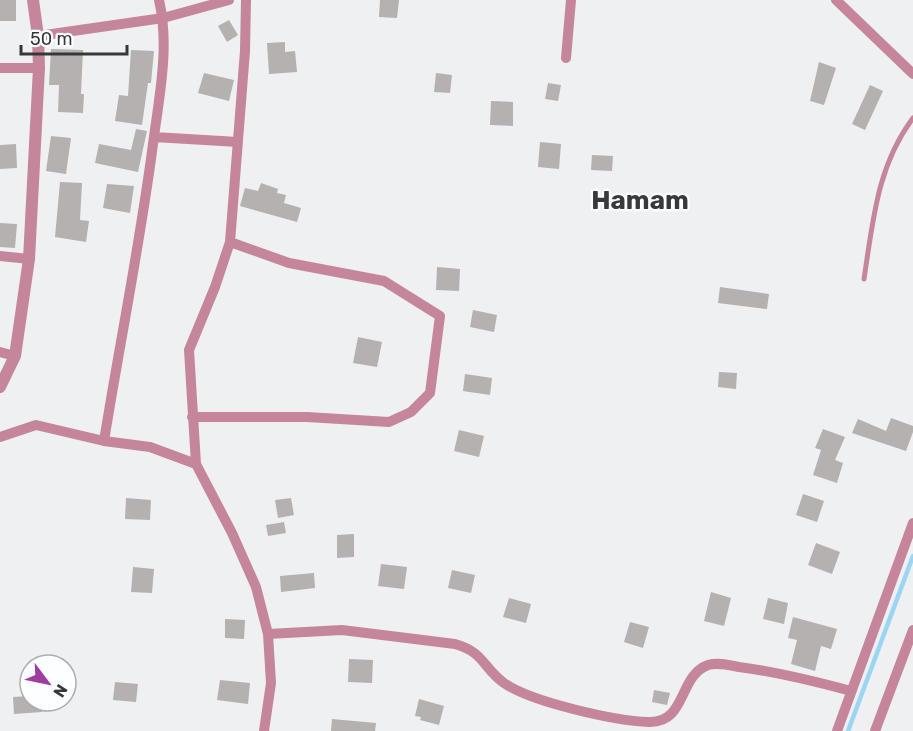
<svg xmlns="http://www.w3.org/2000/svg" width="913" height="731" font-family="Rubik,sans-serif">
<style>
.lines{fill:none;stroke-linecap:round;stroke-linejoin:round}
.stream{stroke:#9ad6f4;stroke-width:4.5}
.building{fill:#b4b1b0}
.service{stroke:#c5869c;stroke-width:5}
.minor{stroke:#c5869c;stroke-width:10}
.tertiary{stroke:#c5869c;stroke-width:12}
.labels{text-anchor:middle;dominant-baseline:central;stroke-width:4.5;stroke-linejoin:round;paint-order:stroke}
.district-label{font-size:26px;font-weight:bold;fill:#37393a;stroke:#fcfeff}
</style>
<rect width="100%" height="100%" fill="#eef0f2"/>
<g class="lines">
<path class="stream" d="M 848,731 L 913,556"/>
</g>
<path class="building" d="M 0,0 L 16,0 L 16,21 L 0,21 Z
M 380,0 L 399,0 L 397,18 L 379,17 Z
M 229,20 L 238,35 L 227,42 L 218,26 Z
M 285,42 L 285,52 L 295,51 L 297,72 L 269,74 L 267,43 Z
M 51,49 L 83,50 L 81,94 L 84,94 L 83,113 L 58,112 L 59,85 L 49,85 Z
M 131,50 L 154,51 L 151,83 L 148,83 L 142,125 L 115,121 L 119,95 L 128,96 Z
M 819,62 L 836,68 L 824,105 L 810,101 Z
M 204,73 L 234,80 L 229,101 L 198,93 Z
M 436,73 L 452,75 L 450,93 L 434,92 Z
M 548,83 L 561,85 L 558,101 L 545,99 Z
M 870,85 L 883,91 L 865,130 L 852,124 Z
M 491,101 L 513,102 L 513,126 L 490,125 Z
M 136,129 L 147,131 L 138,172 L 95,163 L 99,144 L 131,150 Z
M 51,136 L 71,138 L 66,174 L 46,171 Z
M 540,142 L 561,144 L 559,169 L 538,167 Z
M 16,144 L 17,168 L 0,169 L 0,145 Z
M 592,155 L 613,156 L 612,171 L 591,170 Z
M 60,182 L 82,183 L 80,220 L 89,221 L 86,242 L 55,237 Z
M 261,183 L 278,189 L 277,193 L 286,195 L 284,203 L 301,208 L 297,222 L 240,206 L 245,188 L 258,191 Z
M 107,184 L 134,186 L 130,213 L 103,208 Z
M 0,223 L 17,224 L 15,248 L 0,247 Z
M 437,267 L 460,269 L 459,291 L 436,290 Z
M 720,287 L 769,294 L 767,309 L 718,303 Z
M 473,310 L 497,315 L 494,332 L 470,327 Z
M 358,337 L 382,342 L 377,367 L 353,363 Z
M 719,372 L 737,373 L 736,389 L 718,387 Z
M 465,374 L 492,378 L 490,395 L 463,391 Z
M 891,418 L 913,426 L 913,432 L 906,451 L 852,433 L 858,419 L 886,431 Z
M 823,429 L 845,437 L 835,460 L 843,463 L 837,483 L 813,475 L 821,450 L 815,448 Z
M 459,430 L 484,436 L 479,457 L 454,451 Z
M 803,494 L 824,501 L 817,522 L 796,515 Z
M 126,498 L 151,500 L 150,520 L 125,519 Z
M 291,498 L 294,515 L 278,518 L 275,500 Z
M 284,522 L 286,533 L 268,536 L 266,525 Z
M 354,534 L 354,557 L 337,558 L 337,535 Z
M 816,543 L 840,552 L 832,574 L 808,565 Z
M 381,564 L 407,567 L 404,589 L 378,586 Z
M 133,567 L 154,569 L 152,593 L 131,592 Z
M 452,570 L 475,575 L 471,593 L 448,588 Z
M 314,573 L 315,588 L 281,592 L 280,576 Z
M 711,592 L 731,598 L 724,626 L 704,621 Z
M 509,598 L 531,604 L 526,623 L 503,617 Z
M 768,598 L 788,603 L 784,624 L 763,619 Z
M 793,617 L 837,629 L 831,649 L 821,646 L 815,671 L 791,664 L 797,640 L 788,638 Z
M 225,619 L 245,620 L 244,639 L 225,638 Z
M 630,622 L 649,627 L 643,648 L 624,642 Z
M 349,659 L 373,660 L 372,683 L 348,682 Z
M 220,680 L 250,683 L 248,704 L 217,700 Z
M 115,682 L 138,684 L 136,702 L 113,700 Z
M 654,690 L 670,693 L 667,705 L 652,702 Z
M 30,696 L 30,701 L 42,701 L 42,712 L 14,714 L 13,697 Z
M 419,699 L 444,706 L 439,725 L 420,720 L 421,717 L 415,716 Z
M 332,719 L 376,723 L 375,731 L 331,731 Z"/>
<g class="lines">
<path class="service" d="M 864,279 C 873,221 877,166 913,118"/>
<path class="minor" d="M 246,0 L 245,51 L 230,242 L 215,287 L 189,350 L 196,464 L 232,533 L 256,587 L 268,634 L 271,683 L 264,731
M 836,0 L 913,74
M 38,36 L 163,18 L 229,0
M 566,58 L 571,0
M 0,68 L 39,68
M 154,137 L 238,142
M 0,256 L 29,259
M 0,352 L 15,356
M 192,417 L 307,417 L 389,422 L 411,412 L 430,393 L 440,316 L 384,281 L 289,263 L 230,242
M 0,437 L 36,425 L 104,441 L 150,447 L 196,464
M 104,441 C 120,342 140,244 153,144 C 159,97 170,47 159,0
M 268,634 L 342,630 L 455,644 C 484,652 483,668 504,683 C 531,702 615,721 649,722 C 687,723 678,676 708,665 C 718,662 729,665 739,667 C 778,672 814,681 851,691
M 837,731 L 913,523
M 875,731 L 913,630"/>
<path class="tertiary" d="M 0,387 L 15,356 L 29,259 L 39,68 L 38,36 L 33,0"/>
</g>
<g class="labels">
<g class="district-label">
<text x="640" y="200">Hamam</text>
</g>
</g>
<g transform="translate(48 683) rotate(122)"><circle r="28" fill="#fcfeff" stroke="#adaeaf" stroke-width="1.5"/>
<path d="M0-4.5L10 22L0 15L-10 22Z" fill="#9f3ca1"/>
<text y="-9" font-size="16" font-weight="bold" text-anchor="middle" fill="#363737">N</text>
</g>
<path d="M21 45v9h106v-9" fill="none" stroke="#363737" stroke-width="3"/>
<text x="30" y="45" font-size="18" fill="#363737" stroke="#fcfeff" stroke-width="4.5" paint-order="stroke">50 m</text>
</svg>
